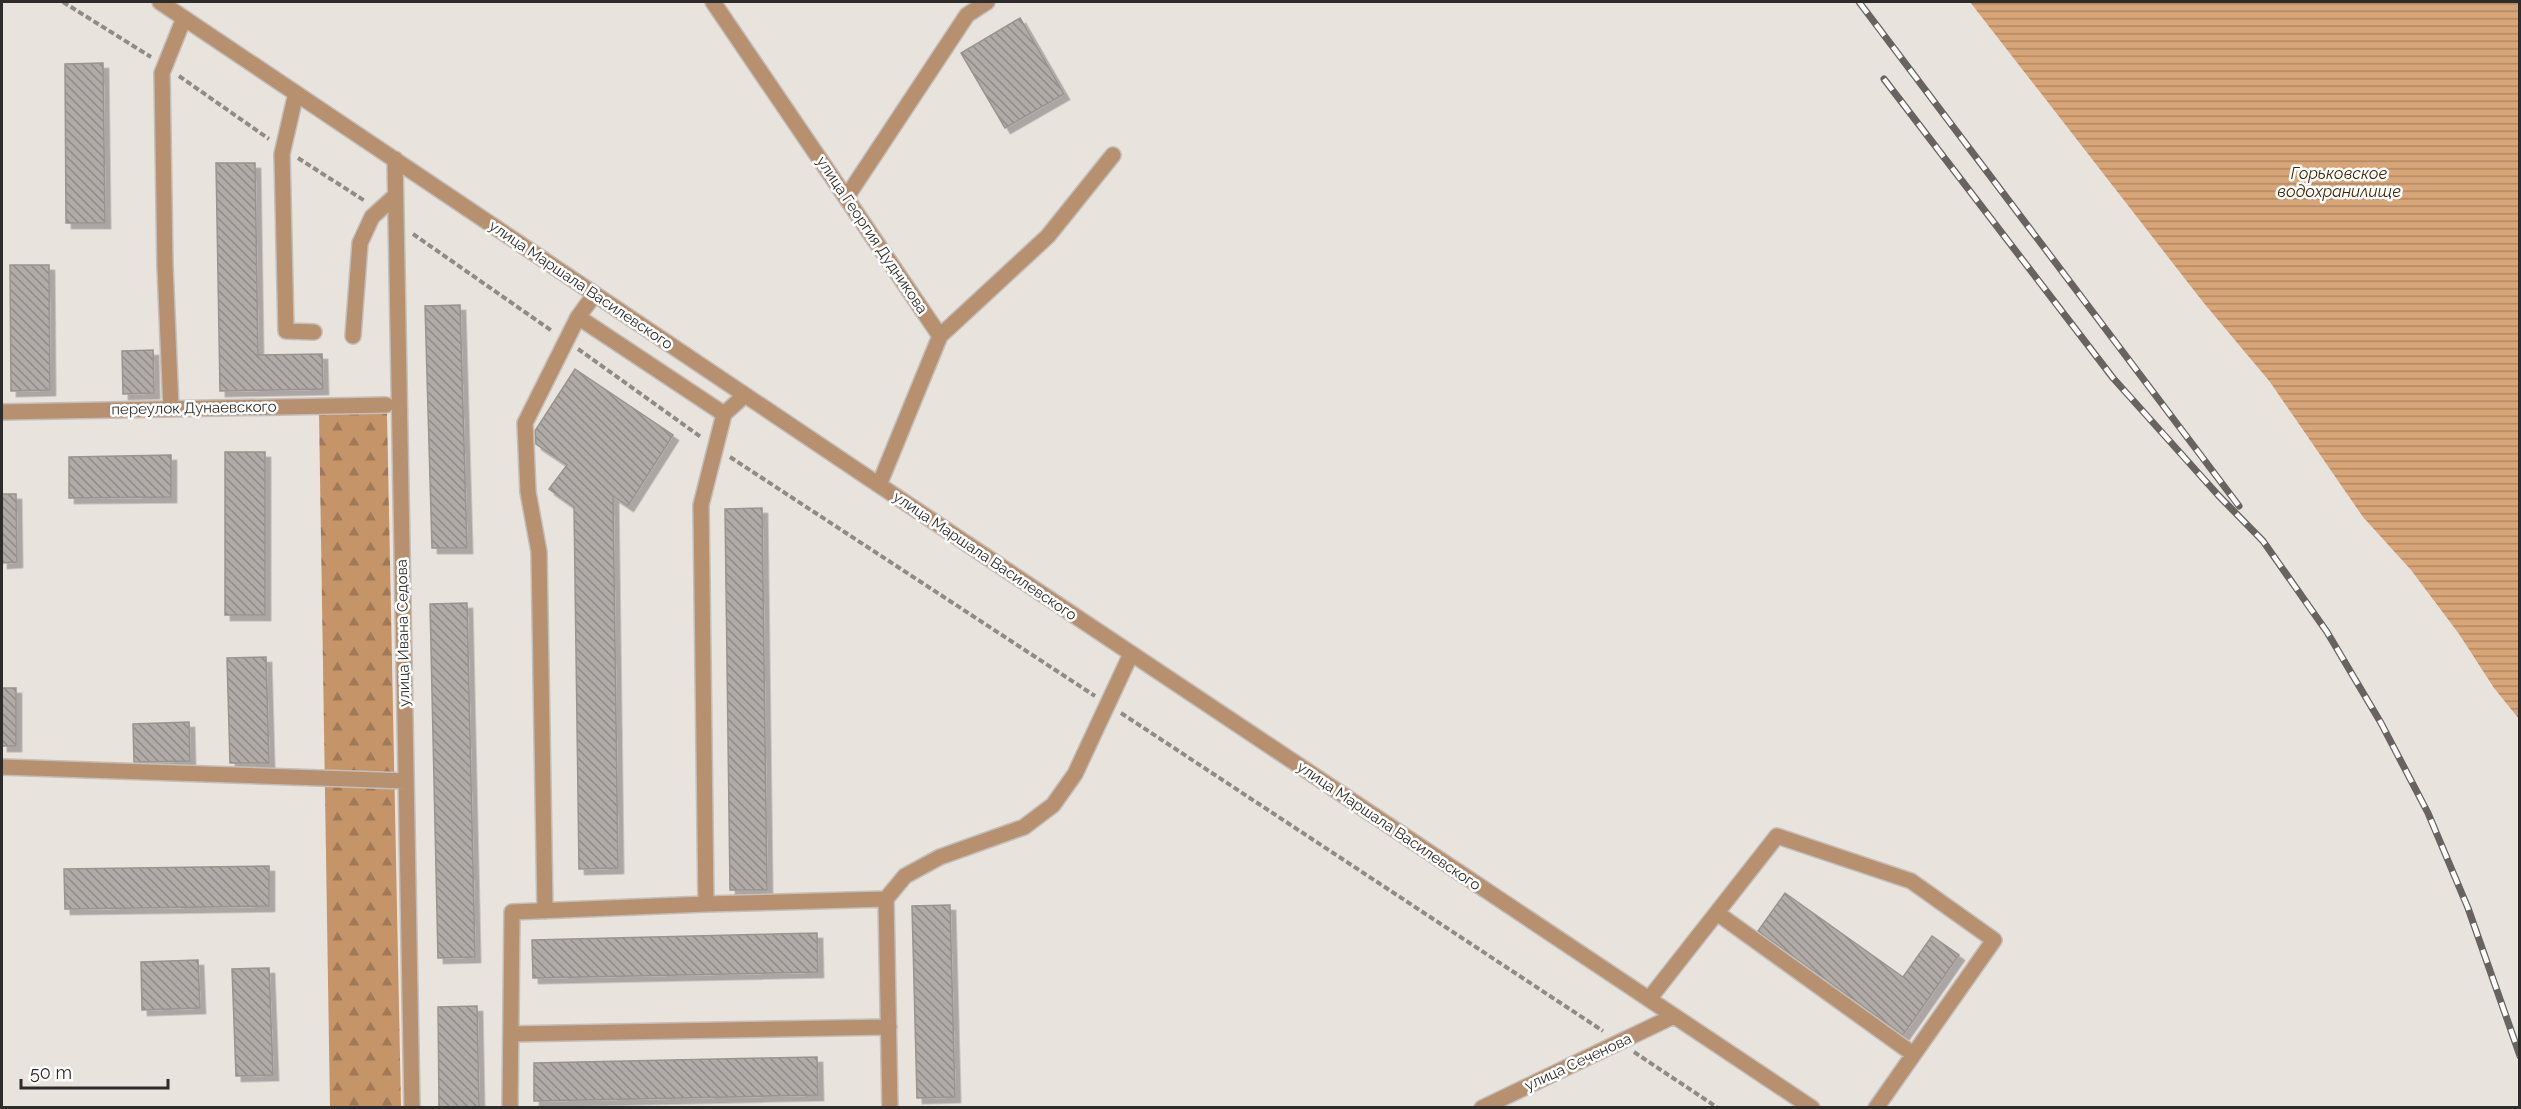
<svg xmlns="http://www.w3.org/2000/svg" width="2521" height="1109" font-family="Raleway,sans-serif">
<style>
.forest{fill:url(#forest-firs)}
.water{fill:url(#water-rules)}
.building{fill:url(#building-back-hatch);stroke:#99948f;stroke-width:1.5;filter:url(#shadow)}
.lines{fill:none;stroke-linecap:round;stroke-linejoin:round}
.minor-casing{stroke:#c4beba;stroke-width:18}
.path{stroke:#8f8b87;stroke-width:4;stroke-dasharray:6 3;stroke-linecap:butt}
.minor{stroke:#b79070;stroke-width:15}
.rail-casing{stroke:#666360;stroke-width:7}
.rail{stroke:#fff;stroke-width:4.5;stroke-dasharray:14;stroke-linecap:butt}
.labels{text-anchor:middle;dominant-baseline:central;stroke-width:5;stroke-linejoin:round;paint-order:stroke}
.street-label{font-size:15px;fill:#2e2c2a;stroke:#fff}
.water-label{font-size:16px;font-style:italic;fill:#432200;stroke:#fff}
</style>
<defs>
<pattern id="forest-firs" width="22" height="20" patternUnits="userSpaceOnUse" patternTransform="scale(1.5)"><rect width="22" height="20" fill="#c69469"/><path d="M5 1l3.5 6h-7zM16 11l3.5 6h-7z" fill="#a17957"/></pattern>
<pattern id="water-rules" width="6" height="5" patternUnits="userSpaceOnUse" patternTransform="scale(1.5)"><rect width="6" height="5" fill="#d8a579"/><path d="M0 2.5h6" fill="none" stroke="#b08763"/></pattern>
<pattern id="building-back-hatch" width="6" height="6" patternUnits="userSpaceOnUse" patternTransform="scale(1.5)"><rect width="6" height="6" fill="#b1aba7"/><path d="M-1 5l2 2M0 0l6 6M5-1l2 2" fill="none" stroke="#908b88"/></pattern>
<filter id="shadow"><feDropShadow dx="5.5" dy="5.5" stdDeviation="0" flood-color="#0004"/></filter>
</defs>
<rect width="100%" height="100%" fill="#e9e3de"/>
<path class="forest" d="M 319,413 L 387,413 L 401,1107 L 330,1107 Z"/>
<path class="water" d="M 1970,2 L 2519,2 L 2519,719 L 2494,688 L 2459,634 L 2411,570 L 2363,517 L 2270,382 L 2203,302 Z"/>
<path class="building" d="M 1020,18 L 1064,94 L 1005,128 L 961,53 Z
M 103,63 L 105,223 L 66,223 L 65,64 Z
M 216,163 L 255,163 L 258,355 L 322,354 L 323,389 L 220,391 Z
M 10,265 L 49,265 L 50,390 L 11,391 Z
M 460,305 L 467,548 L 432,548 L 425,306 Z
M 153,350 L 154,393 L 123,394 L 122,351 Z
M 575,369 L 673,435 L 628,506 L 613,496 L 618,868 L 579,869 L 574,507 L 549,489 L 567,465 L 536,444 L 535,431 Z
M 225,452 L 265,452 L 265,615 L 225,615 Z
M 171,455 L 171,497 L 69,498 L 69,457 Z
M 2,494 L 16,494 L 17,562 L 2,563 Z
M 762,508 L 767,890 L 730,890 L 725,509 Z
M 467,603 L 475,957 L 438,958 L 430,604 Z
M 266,657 L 269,763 L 230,763 L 227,658 Z
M 2,688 L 16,688 L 16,746 L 2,746 Z
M 189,722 L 190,761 L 134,762 L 133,724 Z
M 269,866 L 269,906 L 65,909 L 64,869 Z
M 1785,893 L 1903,977 L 1932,936 L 1959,955 L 1903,1035 L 1758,931 Z
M 950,905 L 955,1097 L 917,1098 L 912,906 Z
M 817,933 L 818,972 L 533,978 L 532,940 Z
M 198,960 L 200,1008 L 142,1010 L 141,962 Z
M 269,968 L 273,1075 L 236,1076 L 232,969 Z
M 477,1006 L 479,1107 L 439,1107 L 438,1007 Z
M 817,1057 L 818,1095 L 534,1101 L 534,1063 Z"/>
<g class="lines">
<defs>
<path id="minor" d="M 160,2 L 879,485 L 1812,1108
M 713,2 L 940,336 L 879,485
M 296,93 L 282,154 L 286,331 L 314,332
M 395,159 L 412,1108
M 846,198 L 967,15 L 987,2
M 595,294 L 578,317 L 724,414 L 745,395
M 353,336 L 360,243 L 372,217 L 395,196
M 940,336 L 1048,236 L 1113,155
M 171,409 L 165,266 L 162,73 L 184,18
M 2,412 L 386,405
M 724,414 L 701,505 L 706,904 L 886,899 L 890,1108
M 2,767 L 406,781
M 886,899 L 905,876 L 940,857 L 1024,827 L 1053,805 L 1075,774 L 1131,654
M 545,911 L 539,552 L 528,492 L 525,423 L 578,317
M 1717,913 L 1913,1054
M 1649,999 L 1777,836 L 1911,881 L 1994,940 L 1876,1108
M 511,1034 L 889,1027
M 510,1108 L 512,912 L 706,904
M 1482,1108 L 1674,1016"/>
</defs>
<use href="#minor" class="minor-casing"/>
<path class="path" d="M 63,2 L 151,57
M 179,76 L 269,139
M 298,158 L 365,201
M 413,234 L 552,331
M 578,349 L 701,437
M 730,457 L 1095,696
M 1121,713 L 1603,1031
M 1634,1052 L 1718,1108"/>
<use href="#minor" class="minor"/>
<defs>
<path id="rail" d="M 1859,2 L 2239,506
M 1884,79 L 2113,378 L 2218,495 L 2263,541 L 2327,632 L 2381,723 L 2428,813 L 2468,908 L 2520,1056"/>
</defs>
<use href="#rail" class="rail-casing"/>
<use href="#rail" class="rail"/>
</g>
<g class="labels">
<g class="street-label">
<text transform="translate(872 235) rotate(56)">улица Георгия Дудникова</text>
<text transform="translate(581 285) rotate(34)">улица Маршала Василевского</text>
<text transform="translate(194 408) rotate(-1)">переулок Дунаевского</text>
<text transform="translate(985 556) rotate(34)">улица Маршала Василевского</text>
<text transform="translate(403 633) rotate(-91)">улица Ивана Седова</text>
<text transform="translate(1389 826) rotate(34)">улица Маршала Василевского</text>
<text transform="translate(1578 1062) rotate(-25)">улица Сеченова</text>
</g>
<g class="water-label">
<text x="2339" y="173">Горьковское<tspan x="2339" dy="18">водохранилище</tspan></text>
</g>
</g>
<rect width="2521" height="1109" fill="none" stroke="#2e2c2a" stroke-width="6"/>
<path d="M21 1079v9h147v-9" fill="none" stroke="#2e2c2a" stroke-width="3"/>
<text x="30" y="1079" font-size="18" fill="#2e2c2a" stroke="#ffffff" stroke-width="4.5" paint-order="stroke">50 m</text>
</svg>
